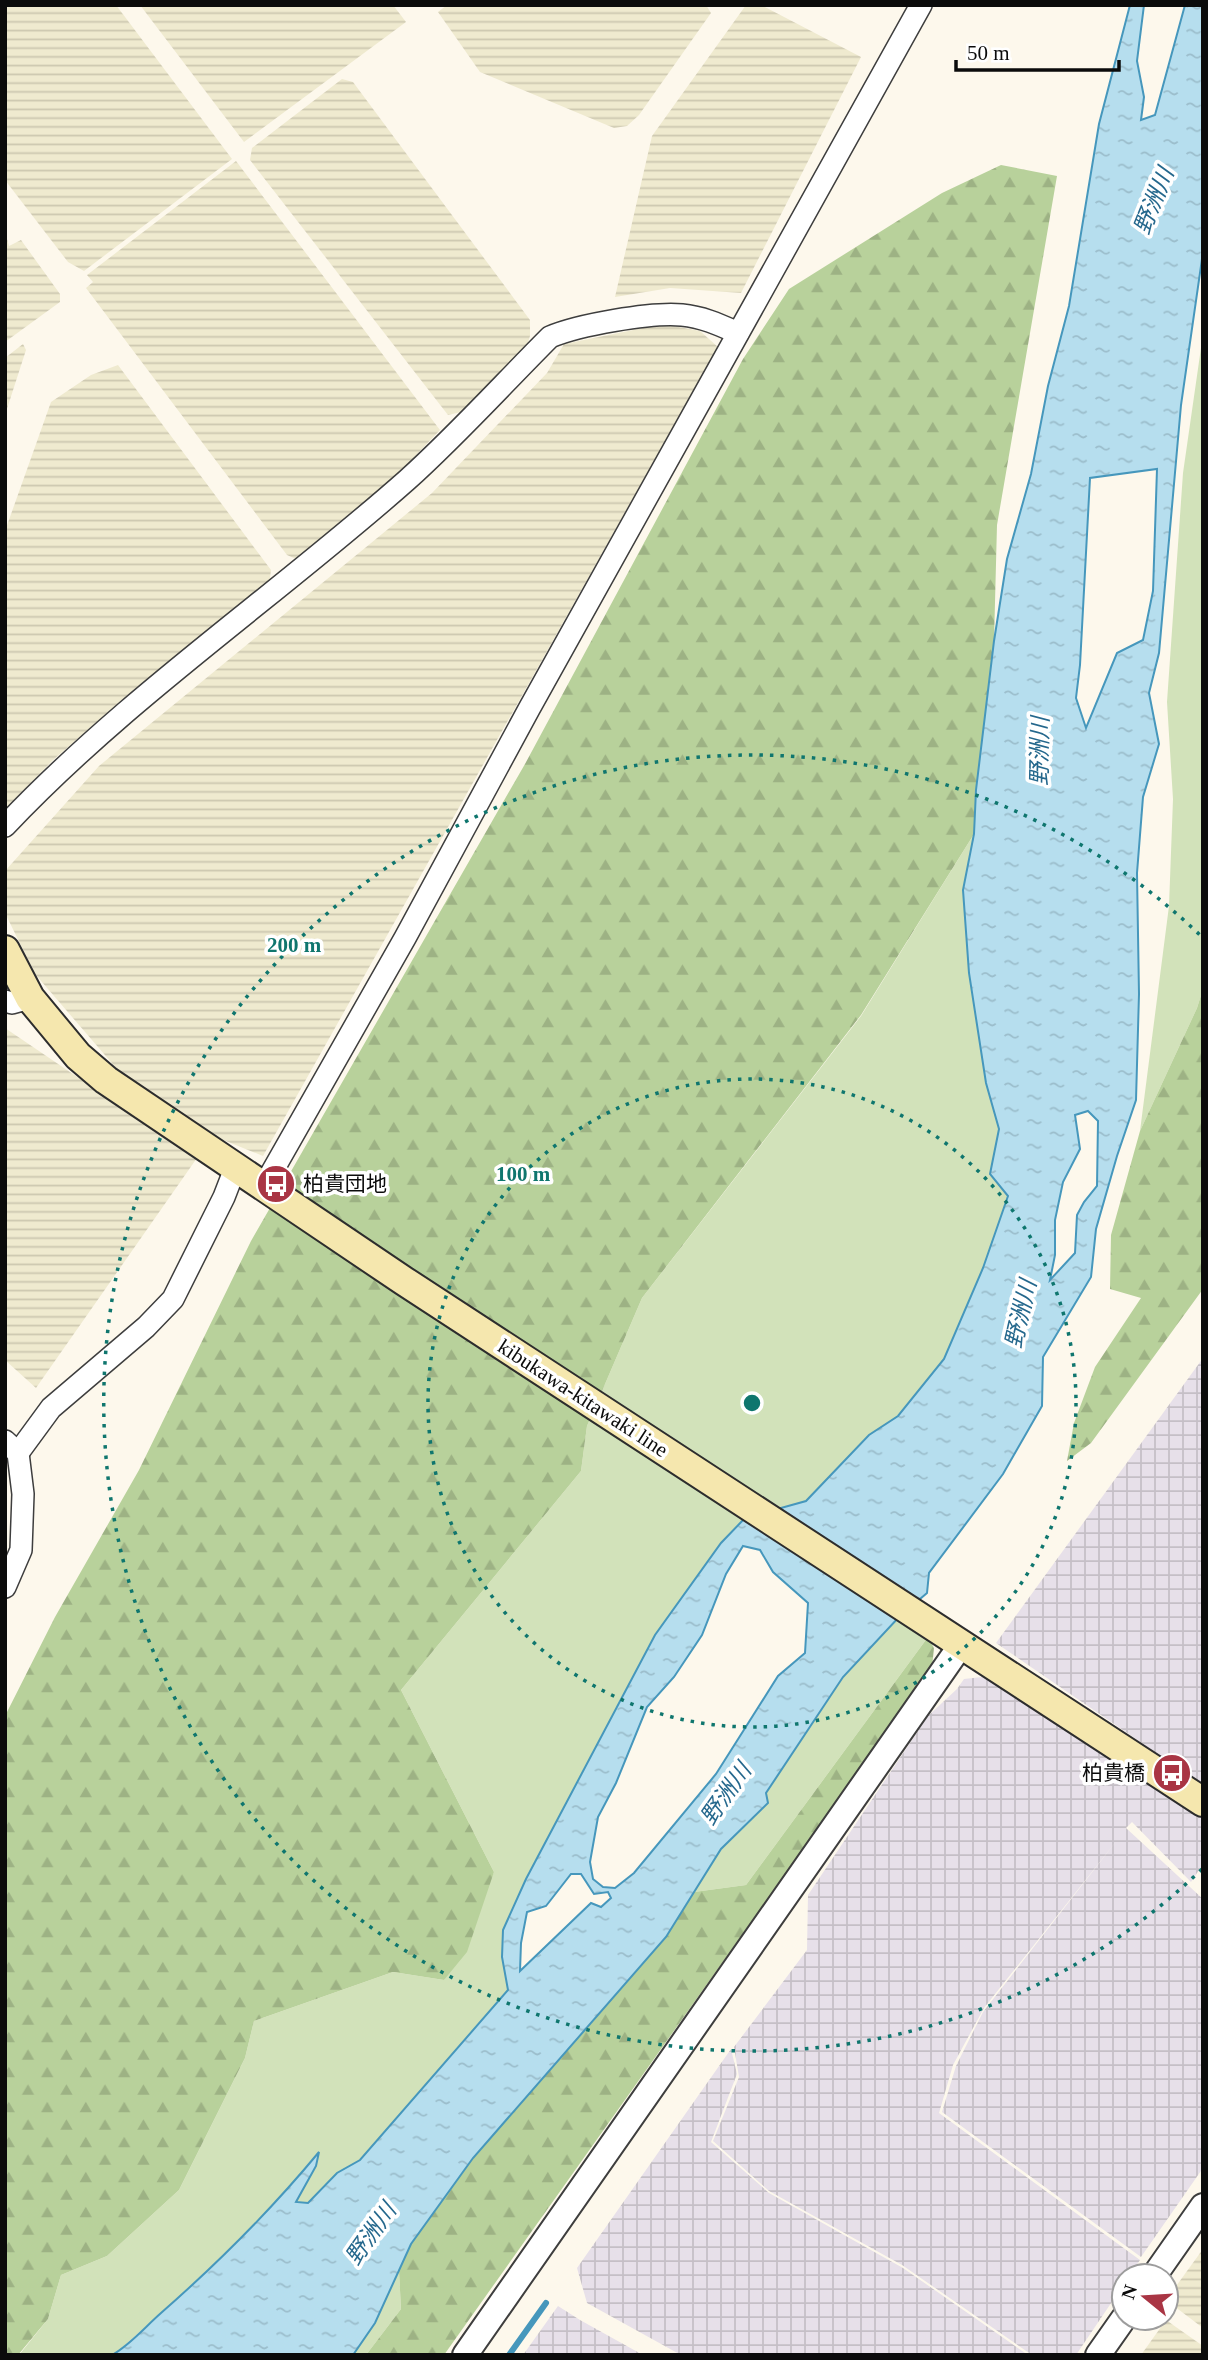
<svg xmlns="http://www.w3.org/2000/svg" width="1208" height="2360" viewBox="0 0 1208 2360" font-family="'Times New Roman','Noto Sans JP',serif">
  <defs>
    <pattern id="industrial-grid" width="8" height="8" patternUnits="userSpaceOnUse" patternTransform="scale(1.75)"><rect width="8" height="8" fill="#e7e0e9"/><path d="M0 4h8M4 0v8" fill="none" stroke="#c5bfc6"/></pattern>
    <pattern id="farmland-rules" width="6" height="5" patternUnits="userSpaceOnUse" patternTransform="scale(1.75)"><rect width="6" height="5" fill="#efeacf"/><path d="M0 2.5h6" fill="none" stroke="#ccc7b0"/></pattern>
    <pattern id="forest-firs" width="22" height="20" patternUnits="userSpaceOnUse" patternTransform="scale(1.75)"><rect width="22" height="20" fill="#b8d19b"/><path d="M5 1l3.5 6h-7zM16 11l3.5 6h-7z" fill="#9db284"/></pattern>
    <pattern id="water-ripples" width="26" height="14" patternUnits="userSpaceOnUse" patternTransform="scale(1.75)"><rect width="26" height="14" fill="#b6deee"/><path d="M2 4q2-2 4 0t4 0M15 11q2-2 4 0t4 0" fill="none" stroke="#9bbdcb"/></pattern>
  </defs>
  <rect width="100%" height="100%" fill="#fdf8ec"/>
  <!-- industrial -->
  <g fill="url(#industrial-grid)">
    <path d="M1203,1358V1785L996,1643Z"/>
    <path d="M991,1676L1203,1815V1864L1191,1882L1132,1822L1126,1828L1203,1899V2168L1141,2257L942,2112L956,2066L983,2012L1118,1839L984,2008L953,2065L939,2113L1140,2260L1129,2276H1124V2284L1076,2355H1032L902,2265L769,2191L713,2141L739,2077L734,2047L807,1950L808,1895L928,1716L957,1689L964,1679Z"/>
    <path d="M731,2049L737,2074L711,2142L769,2193L903,2268L1028,2355H681L587,2303L577,2268Z"/>
    <path d="M558,2306L580,2320L643,2355H523Z"/>
  </g>
  <!-- farmland -->
  <g fill="url(#farmland-rules)">
    <path d="M5,5H116L232,159L84,271L68,262L5,180Z"/>
    <path d="M140,5H393L406,22L244,142Z"/>
    <path d="M447,5H706L711,13L639,115L627,126L614,128L480,72L438,12Z"/>
    <path d="M746,5H761L861,57L741,293L670,288L615,297L652,136Z"/>
    <path d="M342,79L353,82L530,320V336L525,352L461,412L448,415L250,160L252,148Z"/>
    <path d="M236,161L440,430L395,477L296,559L287,555L86,288L93,282L87,275Z"/>
    <path d="M7,239L9,246L21,240L60,294V302L5,342Z"/>
    <path d="M663,324L700,331L718,347L263,1156L216,1137L123,1076L35,974L5,913V871L99,766L432,493L547,373L564,344Z"/>
    <path d="M23,344L26,350L5,415V358Z"/>
    <path d="M118,365L271,570L269,586L138,686L53,760L5,810V531L51,402L91,375Z"/>
    <path d="M5,1028L197,1158L36,1388L5,1360Z"/>
    <path d="M1203,2249V2328L1166,2300Z"/>
    <path d="M1166,2320L1203,2346V2355H1141Z"/>
  </g>
  <!-- grass -->
  <g fill="#d2e2ba">
    <path d="M1203,334V989L1197,1008L1140,1131L1169,906L1173,799L1167,702L1183,473Z"/>
    <path d="M974,834L963,890L969,973L986,1083L999,1129L990,1174L1008,1196L983,1268L944,1359L898,1416L869,1435L806,1501L745,1518L721,1543L655,1635L502,1957L508,1990L360,2160L337,2173L308,2204L295,2202L316,2166L318,2154C257,2227 187,2290 116,2353L111,2355H19L48,2319L61,2275L107,2256L179,2190L245,2058L254,2021L393,1972L444,1980L494,1872L401,1690L581,1471L587,1426L642,1298L861,1016Z"/>
    <path d="M899,1617L928,1637L746,1885L694,1892L721,1849L768,1803L766,1793L843,1677Z"/>
    <path d="M399,2271L401,2309L366,2355H353L375,2323Z"/>
  </g>
  <!-- forest -->
  <g fill="url(#forest-firs)">
    <path d="M1001,165L1057,176L997,525L994,641L976,790L974,834L861,1015L642,1298L587,1426L581,1471L401,1690L494,1872L467,1952L444,1980L393,1972L254,2021L245,2058L179,2190L107,2256L61,2275L48,2319L18,2355H5V1716L55,1617L139,1470L251,1241L525,764L743,359L789,289L942,193Z"/>
    <path d="M1203,989V1289L1091,1443L1067,1461L1074,1423L1095,1367L1141,1298L1110,1289L1111,1235L1140,1131L1197,1008Z"/>
    <path d="M928,1637L934,1648L932,1667L444,2355H366L401,2309L399,2271L411,2244L473,2158L666,1937L694,1892L746,1885Z"/>
  </g>
  <!-- water -->
  <path fill="url(#water-ripples)" stroke="#4697bc" stroke-width="2" fill-rule="evenodd" d="M1130,5H1144L1137,61L1144,97L1141,120L1155,115L1185,5H1203V252L1181,405L1159,653L1149,693L1159,744L1143,797L1137,873L1139,994L1136,1100L1117,1156L1096,1229L1091,1277L1043,1357L1042,1406L1003,1474L929,1573L927,1593L899,1617L843,1677L766,1793L768,1803L721,1849L666,1937L473,2158L411,2244L375,2323L353,2355H112C130,2345 145,2327 161,2313C218,2263 271,2210 319,2152L316,2166L296,2202L308,2203L337,2173L360,2160L508,1990L502,1957L503,1930L526,1879L655,1635L721,1543L745,1518L806,1501L869,1435L898,1416L944,1359L983,1268L1008,1196L990,1174L999,1129L986,1083L969,973L963,890L974,834L976,790L994,641L1007,559L1031,474L1048,386L1069,306L1099,124ZM1157,469L1153,591L1143,640L1117,653L1086,728L1076,698L1080,665L1090,478ZM1088,1111L1098,1121L1097,1186L1084,1202L1077,1215L1075,1253L1050,1280L1055,1255V1220L1063,1182L1080,1149L1075,1115ZM743,1546L760,1550L773,1572L808,1603L805,1653L778,1676L716,1774L634,1873L615,1888L603,1887L593,1879L590,1862L598,1817L616,1783L647,1707L674,1677L702,1635L726,1574ZM571,1874H581L594,1894L608,1892L611,1898L601,1907L591,1903L520,1971L521,1943L527,1912L546,1906Z"/>
  <g fill="none" stroke-linecap="round" stroke-linejoin="round">
    <!-- stream -->
    <path stroke="#4697bc" stroke-width="6" d="M509,2355L546,2303"/>
    <!-- minor casing -->
    <g stroke="#3e3e3e" stroke-width="24">
      <g id="minor">
        <path d="M5,826C127,697 275,597 407,480C456,436 503,384 550,337C578,325 651,312 682,315C703,317 720,325 738,333"/>
        <path d="M5,1001L12,1003L30,998"/>
        <path d="M264,1186L405,938L529,709L921,5"/>
        <path d="M5,1441L18,1453L23,1494L21,1550L5,1587"/>
        <path d="M18,1453L51,1408L146,1327L173,1299L224,1197L236,1166"/>
      </g>
    </g>
    <!-- tertiary casing -->
    <g stroke="#3e3e3e" stroke-width="28">
      <g id="tertiary">
        <path d="M1154,2276L1203,2206"/>
        <path d="M465,2355L961,1645"/>
        <path d="M1098,2355L1124,2318"/>
      </g>
    </g>
    <!-- secondary casing -->
    <g stroke="#2d2d2d" stroke-width="32">
      <path id="secondary" d="M5,950L30,998L78,1056L106,1080L404,1281L1203,1802"/>
    </g>
    <!-- minor -->
    <use href="#minor" stroke="#fff" stroke-width="21"/>
    <!-- tertiary -->
    <use href="#tertiary" stroke="#fff" stroke-width="24"/>
    <!-- secondary -->
    <use href="#secondary" stroke="#f5e7ae" stroke-width="28"/>
  </g>
  <!-- distance rings -->
  <g fill="none" stroke="#0f766e" stroke-width="3.5" stroke-dasharray="3.5 7">
    <circle cx="752" cy="1403" r="324"/>
    <path d="M1202 1869A648 648 0 1 1 1202 937"/>
  </g>
  <!-- icons -->
  <defs>
    <g id="bus-disc" transform="scale(2.0125)"><circle r="9.5" fill="#a93544" stroke="#fff"/><path d="M-5-6H5V4H4V6H2V4H-2V6H-4V4H-5ZM-3.5-4V0h7V-4ZM-3.5 1.2v1.5H-2V1.2ZM2 1.2v1.5H3.5V1.2Z" fill="#fff"/></g>
  </defs>
  <g fill-rule="evenodd">
    <use href="#bus-disc" x="276" y="1184"/>
    <use href="#bus-disc" x="1172" y="1773"/>
  </g>
  <g text-anchor="middle" dominant-baseline="central" stroke-width="7" stroke-linejoin="round" paint-order="stroke">
    <!-- poi labels -->
    <g font-size="21" fill="#0b0b0b" stroke="#fff" text-anchor="start">
      <text x="303" y="1184">柏貴団地</text>
      <text x="1145" y="1773" text-anchor="end">柏貴橋</text>
    </g>
    <!-- street labels -->
    <g font-size="21" fill="#0b0b0b" stroke="#fff">
      <text transform="translate(583 1398) rotate(33)">kibukawa-kitawaki line</text>
    </g>
    <!-- water labels -->
    <g font-size="23" font-style="italic" fill="#25688d" stroke="#fff">
      <text transform="translate(1154 201) rotate(-68)">野洲川</text>
      <text transform="translate(1040 751) rotate(-89)">野洲川</text>
      <text transform="translate(1021 1314) rotate(-77)">野洲川</text>
      <text transform="translate(726 1794) rotate(-55)">野洲川</text>
      <text transform="translate(371 2234) rotate(-55)">野洲川</text>
    </g>
  </g>
  <circle cx="752" cy="1403" r="10" fill="#0f766e" stroke="#fff" stroke-width="3.5"/>
  <g font-size="21" text-anchor="middle" font-weight="bold" fill="#0f766e" stroke="#fff" stroke-width="7" stroke-linejoin="round" paint-order="stroke">
    <text x="294" y="952">200 m</text>
    <text x="523" y="1181">100 m</text>
  </g>
  <!-- border -->
  <rect width="1208" height="2360" fill="none" stroke="#0b0b0b" stroke-width="14"/>
  <!-- north arrow -->
  <g transform="translate(1145 2297) rotate(288)"><circle r="33" fill="#ffffff" stroke="#9d9d9d" stroke-width="2"/>
  <path d="M0-5L12 26L0 18L-12 26Z" fill="#a93544"/>
  <text y="-10" font-size="19" font-weight="bold" text-anchor="middle" fill="#0b0b0b">N</text>
  </g>
  <!-- scale -->
  <path d="M956 60v10h163v-10" fill="none" stroke="#0b0b0b" stroke-width="3.5"/>
  <text x="967" y="60" font-size="21" fill="#0b0b0b" stroke="#ffffff" stroke-width="5" paint-order="stroke">50 m</text>
</svg>
